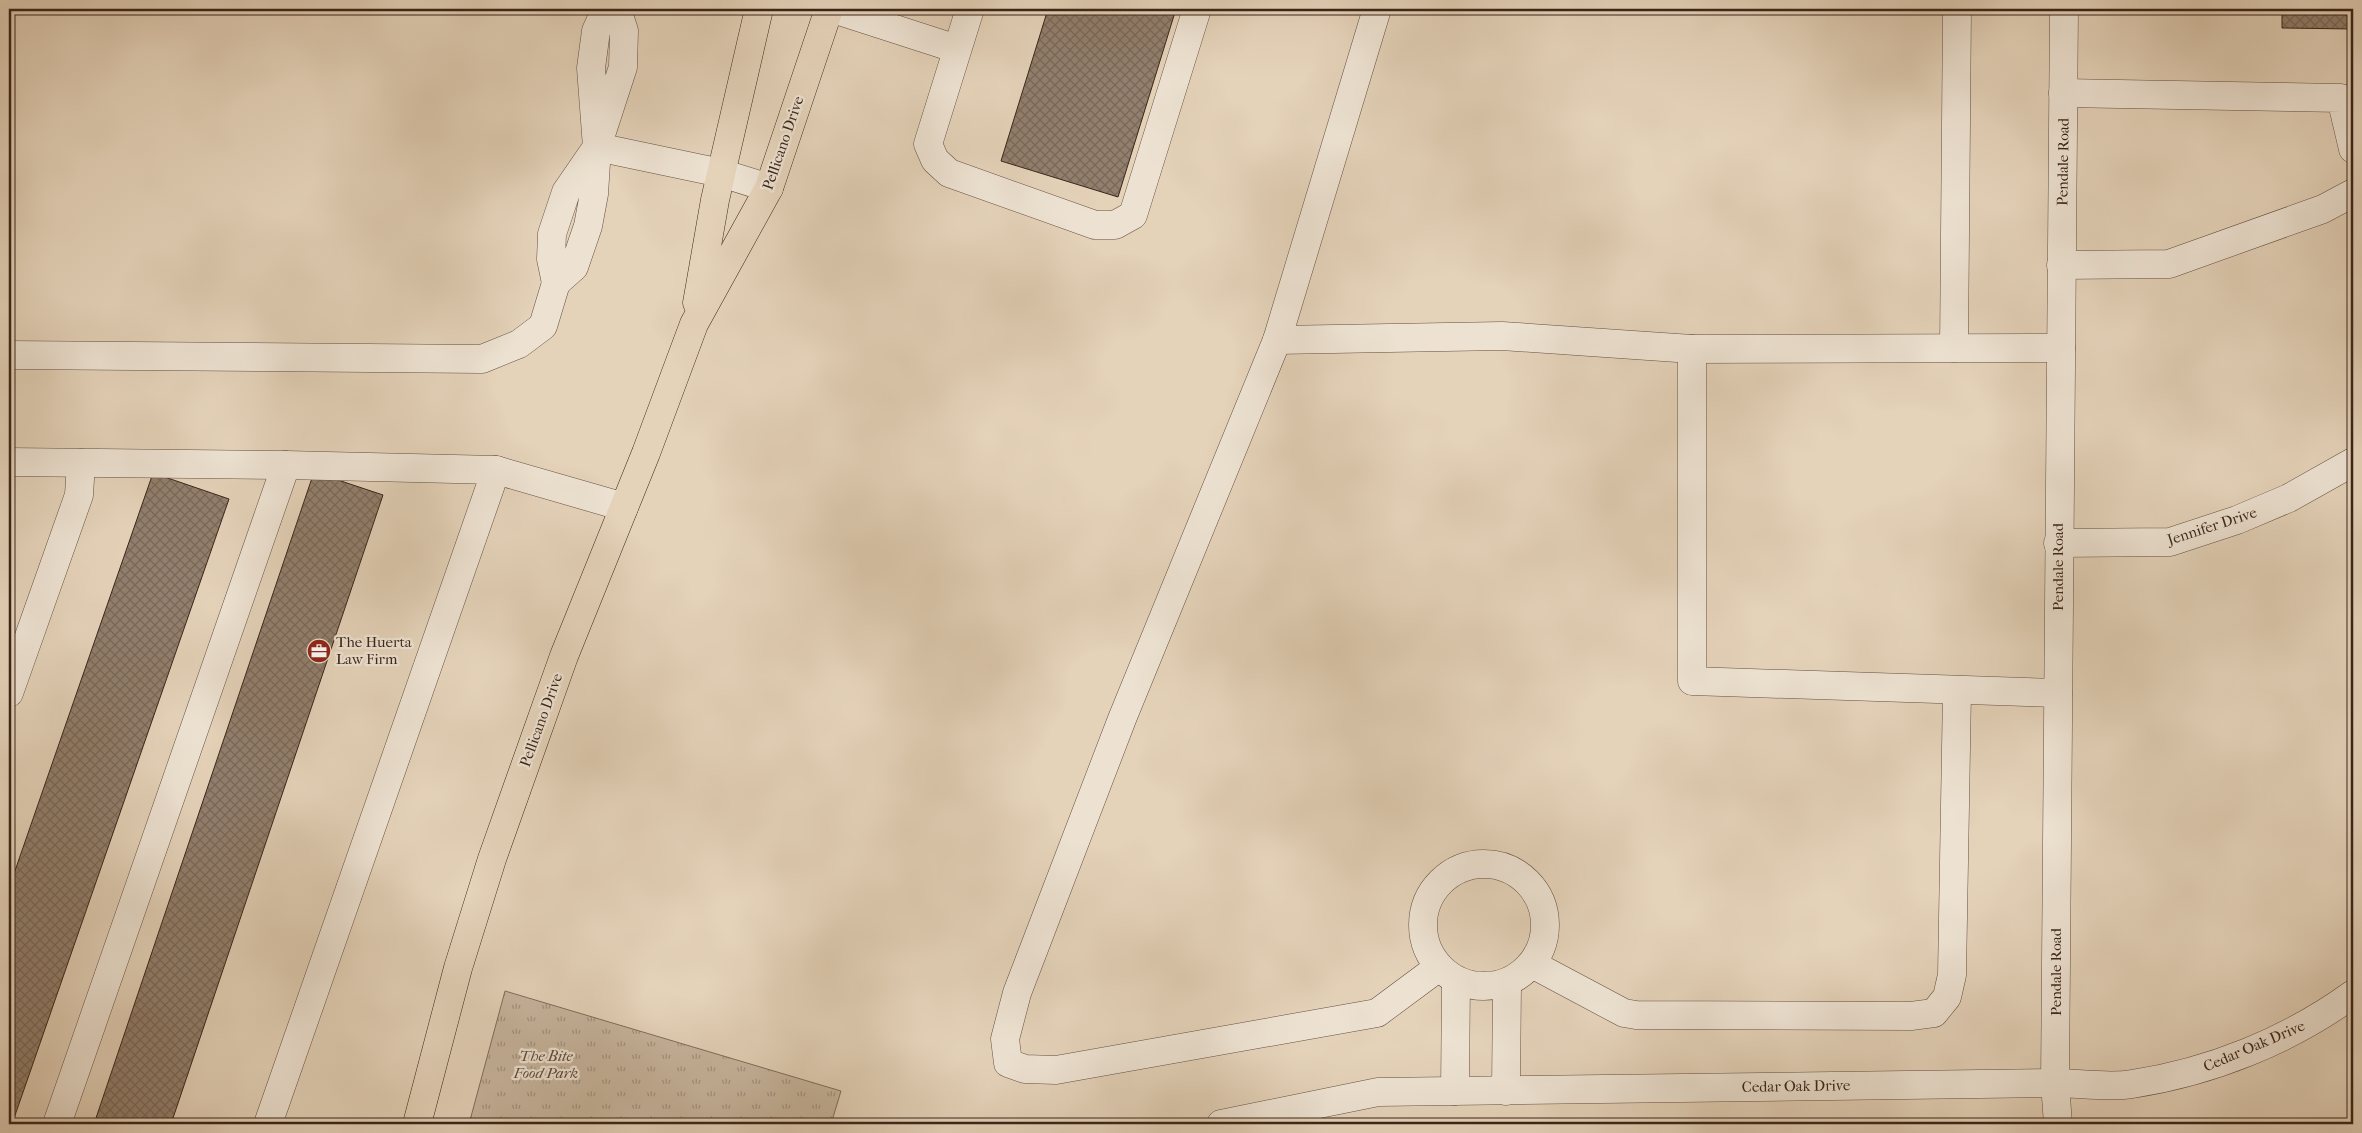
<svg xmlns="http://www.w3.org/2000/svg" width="2362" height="1133" viewBox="0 0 2362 1133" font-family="'IM FELL French Canon',serif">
  <defs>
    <pattern id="park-tufts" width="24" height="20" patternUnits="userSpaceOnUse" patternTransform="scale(1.25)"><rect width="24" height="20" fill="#c7b59e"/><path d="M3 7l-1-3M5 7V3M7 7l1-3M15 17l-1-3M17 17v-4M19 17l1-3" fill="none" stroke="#a39380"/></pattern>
    <pattern id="building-cross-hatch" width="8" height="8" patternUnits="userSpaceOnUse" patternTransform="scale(1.25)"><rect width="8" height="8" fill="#927f6d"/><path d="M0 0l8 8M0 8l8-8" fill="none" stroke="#786859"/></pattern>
  </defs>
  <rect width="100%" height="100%" fill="#e4d2b9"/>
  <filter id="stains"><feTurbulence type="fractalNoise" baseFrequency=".004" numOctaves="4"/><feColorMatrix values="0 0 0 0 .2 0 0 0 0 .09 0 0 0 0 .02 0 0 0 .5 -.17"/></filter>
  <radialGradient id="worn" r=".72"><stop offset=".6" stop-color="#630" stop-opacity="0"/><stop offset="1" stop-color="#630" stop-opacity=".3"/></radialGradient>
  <!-- park -->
  <path fill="url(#park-tufts)" stroke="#806d5c" d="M505,991L841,1091L831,1124H469Z"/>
  <!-- building -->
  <g fill="url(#building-cross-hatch)" stroke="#3a251a">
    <path d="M1048,9H1176L1118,197L1001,161Z"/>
    <path d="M2282,9H2353V29L2282,28Z"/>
    <path d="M314,472L383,495L171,1124H94Z"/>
    <path d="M153,473L229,499L12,1124H9V888Z"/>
  </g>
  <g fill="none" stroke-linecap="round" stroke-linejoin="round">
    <!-- minor casing -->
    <g stroke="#645042" stroke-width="29">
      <g id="minor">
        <path d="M606,9L596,31L591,68L597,147L594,194L588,226L574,267L556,283L551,259L552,234L566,192L597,147L623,67L624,31L617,9"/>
        <path d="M833,9L957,49"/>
        <path d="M970,9L928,144L935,160L949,173L1095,225H1115L1133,215L1197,9"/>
        <path d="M1377,9L1277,340L1122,719L1017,993L1005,1039L1008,1063L1025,1069L1056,1070L1377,1013L1439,967"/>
        <path d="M2063,93L2341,98L2353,149"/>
        <path d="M597,147L721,173L769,188"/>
        <path d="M2061,265L2169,264L2323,209L2353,193"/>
        <path d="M1277,340L1502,336L1692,349L2061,348"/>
        <path d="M1954,348L1957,9"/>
        <path d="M1692,349V681L2058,693"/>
        <path d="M9,355L482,359L519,344L543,326L556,283"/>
        <path d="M9,462L286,465L496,470L624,507"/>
        <path d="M2058,543L2170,542L2237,520L2289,498L2353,462"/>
        <path d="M9,693L79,495L81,463"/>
        <circle cx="1484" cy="925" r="61"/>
        <path d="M1532,964L1624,1013L1636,1015L1911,1016L1934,1013L1947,997L1952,975L1957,692"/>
        <path d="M1455,1091L1456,980"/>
        <path d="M1506,1091L1507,983"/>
        <path d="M57,1124L286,465"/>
        <path d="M268,1124L496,470"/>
        <path d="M1221,1124L1378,1092L2055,1083C2079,1083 2109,1088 2132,1084C2211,1072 2288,1041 2353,994"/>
        <path d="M2058,1124L2055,1083L2064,9"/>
      </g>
    </g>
    <!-- major casing -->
    <g stroke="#3a251a" stroke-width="29">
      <g id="major">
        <path d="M697,303L715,200L759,9"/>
        <path d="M417,1124L458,968L492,859L564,656L646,453L694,324L769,188L829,9"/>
      </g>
    </g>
    <!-- minor -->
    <use href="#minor" stroke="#ede2d2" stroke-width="28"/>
    <!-- major -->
    <use href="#major" stroke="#e4d2b9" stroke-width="28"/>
  </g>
  <!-- icons -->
  <defs>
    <g id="office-disc" transform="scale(1.25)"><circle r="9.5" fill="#8f2418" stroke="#ede2d2"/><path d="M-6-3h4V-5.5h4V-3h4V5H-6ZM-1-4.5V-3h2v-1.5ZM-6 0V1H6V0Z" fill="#fff"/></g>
  </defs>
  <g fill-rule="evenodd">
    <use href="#office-disc" x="319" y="651"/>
  </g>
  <g text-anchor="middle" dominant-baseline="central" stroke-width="4.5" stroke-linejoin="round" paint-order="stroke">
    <!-- street labels -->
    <g font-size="15" fill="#3a251a" stroke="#ede2d2">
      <text transform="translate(783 143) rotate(-71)">Pellicano Drive</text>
      <text transform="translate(2063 162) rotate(-89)">Pendale Road</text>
      <text transform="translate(2212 526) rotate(-18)">Jennifer Drive</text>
      <text transform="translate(2058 567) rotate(-90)">Pendale Road</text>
      <text transform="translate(541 720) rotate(-70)">Pellicano Drive</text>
      <text transform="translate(2056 972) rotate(-90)">Pendale Road</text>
      <text transform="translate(2254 1046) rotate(-23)">Cedar Oak Drive</text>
      <text transform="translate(1796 1086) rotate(-1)">Cedar Oak Drive</text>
    </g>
    <!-- poi labels -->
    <g font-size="15" fill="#3a251a" stroke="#ede2d2" text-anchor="start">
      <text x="336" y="642">The Huerta<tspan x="336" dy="17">Law Firm</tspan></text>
    </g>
    <!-- park labels -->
    <g font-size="15" font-style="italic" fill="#5d493b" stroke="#ede2d2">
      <text x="546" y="1056">The Bite<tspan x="546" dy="17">Food Park</tspan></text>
    </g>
  </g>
  <!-- margin -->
  <rect width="2362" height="1133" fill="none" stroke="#e4d2b9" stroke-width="30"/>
  <rect x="10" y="10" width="2342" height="1113" fill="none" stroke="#3a251a" stroke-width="2.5"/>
  <rect x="15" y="15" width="2332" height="1103" fill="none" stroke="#3a251a"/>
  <rect width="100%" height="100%" filter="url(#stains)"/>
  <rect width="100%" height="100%" fill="url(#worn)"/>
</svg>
